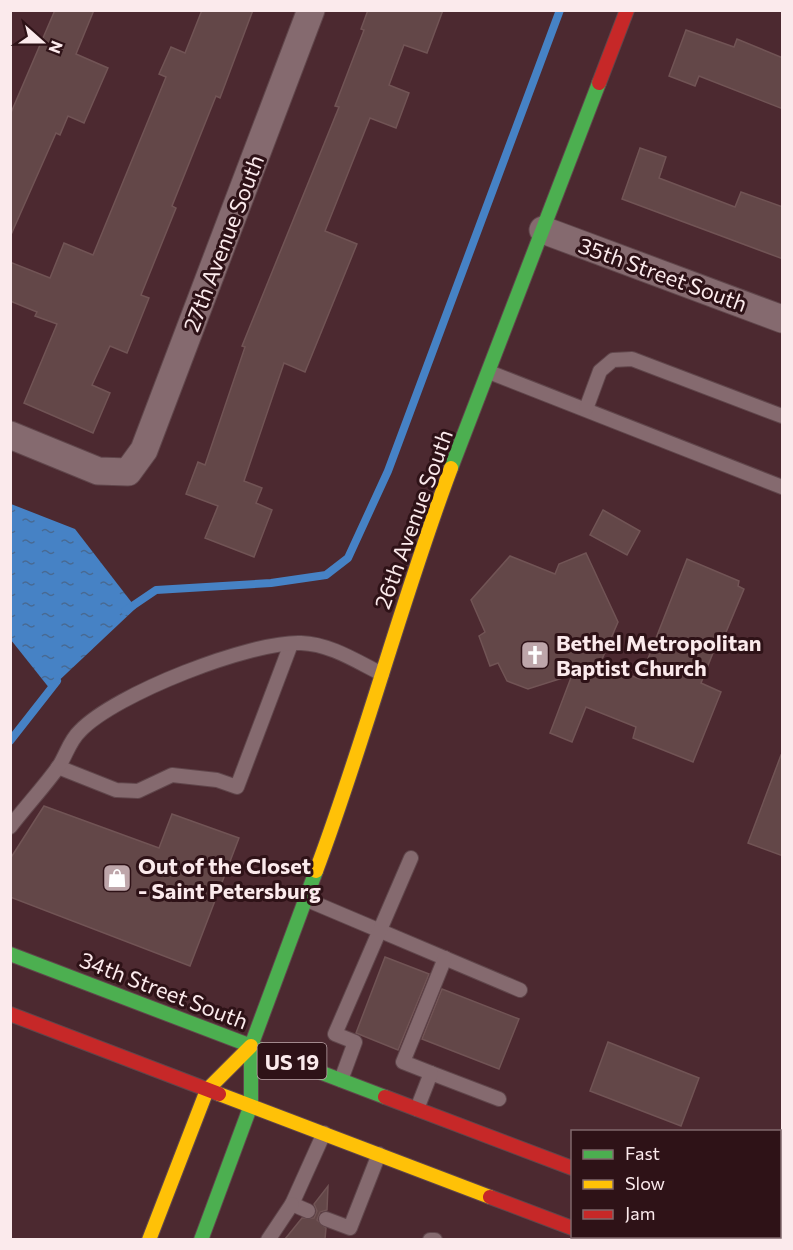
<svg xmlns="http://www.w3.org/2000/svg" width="793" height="1250" viewBox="0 0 793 1250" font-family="Commissioner,sans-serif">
  <defs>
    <pattern id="water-ripples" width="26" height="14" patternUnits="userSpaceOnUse" patternTransform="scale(1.5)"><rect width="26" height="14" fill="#4682c5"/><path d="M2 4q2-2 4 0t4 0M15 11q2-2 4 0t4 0" fill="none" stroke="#486a93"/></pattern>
  </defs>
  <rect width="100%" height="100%" fill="#4c2930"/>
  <!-- water -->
  <path fill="url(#water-ripples)" d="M11,504L75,529L136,608L50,689L11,640Z"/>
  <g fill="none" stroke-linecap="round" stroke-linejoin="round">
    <!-- stream -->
    <g stroke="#4682c5" stroke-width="8">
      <path d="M125,611L156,590L271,583L326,575L348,558L388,471L560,10"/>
      <path d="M10,741L57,681"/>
    </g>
  </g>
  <!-- building -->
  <g fill="#634748" stroke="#715455" stroke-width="1.5">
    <path d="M55,10H94L76,54L108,68L84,123L68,116L60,135L56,133L10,237V115Z"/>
    <path d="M202,10H253L220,98L216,96L172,206L176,208L141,295L149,298L127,353L110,346L92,385L110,393L93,433L24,403L57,324L35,316L37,312L10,301V262L50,278L64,243L93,255L166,77L159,74L171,47L185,53Z"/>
    <path d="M368,10H443L427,53L404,45L389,85L409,93L396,128L370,118L325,231L357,244L305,372L284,363L244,481L262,488L256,503L272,510L254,557L205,538L218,506L186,494L198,462L205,465L245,347L242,346L339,107L335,106L364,30L361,29Z"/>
    <path d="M686,30L734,47L737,39L783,58V109L699,76L695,86L669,76Z"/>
    <path d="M640,148L666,157L659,178L735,207L741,192L783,207V259L622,199Z"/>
    <path d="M603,510L640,531L627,555L590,535Z"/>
    <path d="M586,553L618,622L600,664L640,679L687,559L739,581L738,586L744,589L719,649L715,648L701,683L721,692L693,762L633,738L636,727L586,707L572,742L550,733L572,675L528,689L507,681L498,663L490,666L479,636L485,632L471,600L510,556L555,574L559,564Z"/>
    <path d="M781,755L783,756V856L748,843Z"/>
    <path d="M44,806L159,848L172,814L239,838L190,966L10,897V859Z"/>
    <path d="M385,957L429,974L398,1050L356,1033Z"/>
    <path d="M442,989L519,1019L499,1069L422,1039Z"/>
    <path d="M608,1042L699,1078L681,1126L590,1091Z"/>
    <path d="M328,1186L327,1210L320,1212L317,1220L326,1228L325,1239H285L302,1218H314L317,1211L314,1204Z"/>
  </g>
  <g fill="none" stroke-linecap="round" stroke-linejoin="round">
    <!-- lane casing -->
    <g stroke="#60464b" stroke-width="16">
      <g id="lane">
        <path d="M489,372L782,487"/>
        <path d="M586,409L600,371L613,360L632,359L782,416"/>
        <path d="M58,767L116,790L138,791L172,775L217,780L237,787L291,644"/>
        <path d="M10,827C26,806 44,787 59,766C66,755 70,740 80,731C115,694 251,641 301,643C330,644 356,661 382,674"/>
        <path d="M305,899L520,990"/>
        <path d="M431,1073L499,1099"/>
        <path d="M341,1080L355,1042L335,1034L411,858"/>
        <path d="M417,1109L431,1073L403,1062L445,958"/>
        <path d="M308,1211L292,1204L324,1133"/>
        <path d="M326,1219L350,1228L379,1154"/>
        <path d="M268,1240L292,1204"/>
        <path d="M430,1240H435"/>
      </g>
    </g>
    <!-- street casing -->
    <g stroke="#60464b" stroke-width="29">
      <g id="street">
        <path d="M543,230L782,319"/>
        <path d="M10,435L98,471L128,472L144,450L311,10"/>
      </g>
    </g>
    <!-- fast casing -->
    <g stroke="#60464b" stroke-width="16">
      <g id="fast">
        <path d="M451,468L599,83"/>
        <path d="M10,954L385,1097"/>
        <path d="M201,1240L251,1105V1046L316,871"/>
      </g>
    </g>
    <!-- slow casing -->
    <g stroke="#60464b" stroke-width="16">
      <g id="slow">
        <path d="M316,871C366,738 401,601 451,468"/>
        <path d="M219,1094L490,1197"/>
        <path d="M595,1236L603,1240"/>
        <path d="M752,1236L760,1240"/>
        <path d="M149,1240L207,1090L251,1046"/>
      </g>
    </g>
    <!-- jam casing -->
    <g stroke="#60464b" stroke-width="16">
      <g id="jam">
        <path d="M599,83L627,10"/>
        <path d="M10,1014L219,1094"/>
        <path d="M385,1097L572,1168"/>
        <path d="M490,1197L572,1228"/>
      </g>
    </g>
    <!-- lane -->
    <use href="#lane" stroke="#856a6f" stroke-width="14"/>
    <!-- street -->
    <use href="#street" stroke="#856a6f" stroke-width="27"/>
    <!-- fast -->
    <use href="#fast" stroke="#4caf50" stroke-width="14"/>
    <!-- slow -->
    <use href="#slow" stroke="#ffc107" stroke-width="14"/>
    <!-- jam -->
    <use href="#jam" stroke="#c62828" stroke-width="14"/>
  </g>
  <!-- icons -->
  <defs>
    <g id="church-square" transform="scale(1.5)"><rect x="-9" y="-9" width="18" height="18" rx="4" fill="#bea6aa" stroke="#2e1217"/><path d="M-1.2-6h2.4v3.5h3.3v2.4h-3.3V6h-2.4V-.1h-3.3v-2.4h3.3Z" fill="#fff"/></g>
    <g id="shop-square" transform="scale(1.5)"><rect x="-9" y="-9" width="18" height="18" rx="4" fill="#bea6aa" stroke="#2e1217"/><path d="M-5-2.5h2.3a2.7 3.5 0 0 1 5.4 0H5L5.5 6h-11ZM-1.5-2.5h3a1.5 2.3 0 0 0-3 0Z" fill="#fff"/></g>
  </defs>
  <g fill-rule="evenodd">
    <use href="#church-square" x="535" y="655"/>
    <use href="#shop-square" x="117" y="878"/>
  </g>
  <g text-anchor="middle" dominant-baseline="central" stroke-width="6" stroke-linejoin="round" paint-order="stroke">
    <!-- shield labels -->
    <rect fill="#2e1217" stroke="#bea9ac" stroke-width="1.5" x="257.5" y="1043" width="69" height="36" rx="4.5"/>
    <g font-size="21" font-weight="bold" fill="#fbeaec">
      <text x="292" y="1061">US 19</text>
    </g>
    <!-- street labels -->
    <g font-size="22" fill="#fbeaec" stroke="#2e1217">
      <text transform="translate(223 243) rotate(-69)">27th Avenue South</text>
      <text transform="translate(663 274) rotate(20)">35th Street South</text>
      <text transform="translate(413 519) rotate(-70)">26th Avenue South</text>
      <text transform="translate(164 990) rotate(21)">34th Street South</text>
    </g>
    <!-- poi labels -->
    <g font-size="22" font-weight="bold" fill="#fbeaec" stroke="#2e1217" text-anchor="start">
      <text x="556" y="642">Bethel Metropolitan<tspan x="556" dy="25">Baptist Church</tspan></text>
      <text x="138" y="865">Out of the Closet<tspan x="138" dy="25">- Saint Petersburg</tspan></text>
    </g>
  </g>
  <!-- border -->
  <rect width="793" height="1250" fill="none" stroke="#fbeaec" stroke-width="24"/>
  <!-- legend -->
  <rect x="571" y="1130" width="210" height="108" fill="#2e1217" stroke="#80686c" stroke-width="1.5"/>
  <rect x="583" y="1150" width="30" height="9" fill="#4caf50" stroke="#80686c" stroke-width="1.5"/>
  <text x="625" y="1160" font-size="18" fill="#fbeaec">Fast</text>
  <rect x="583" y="1180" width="30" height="9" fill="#ffc107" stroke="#80686c" stroke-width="1.5"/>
  <text x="625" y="1190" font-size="18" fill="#fbeaec">Slow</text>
  <rect x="583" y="1210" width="30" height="9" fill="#c62828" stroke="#80686c" stroke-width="1.5"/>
  <text x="625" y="1220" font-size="18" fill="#fbeaec">Jam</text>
  <!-- north arrow -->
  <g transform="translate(42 42) rotate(111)" stroke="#2e1217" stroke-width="4.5" paint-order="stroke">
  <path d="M0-4.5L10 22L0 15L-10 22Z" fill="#fbeaec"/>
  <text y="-9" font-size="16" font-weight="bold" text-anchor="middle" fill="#fbeaec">N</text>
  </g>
</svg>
